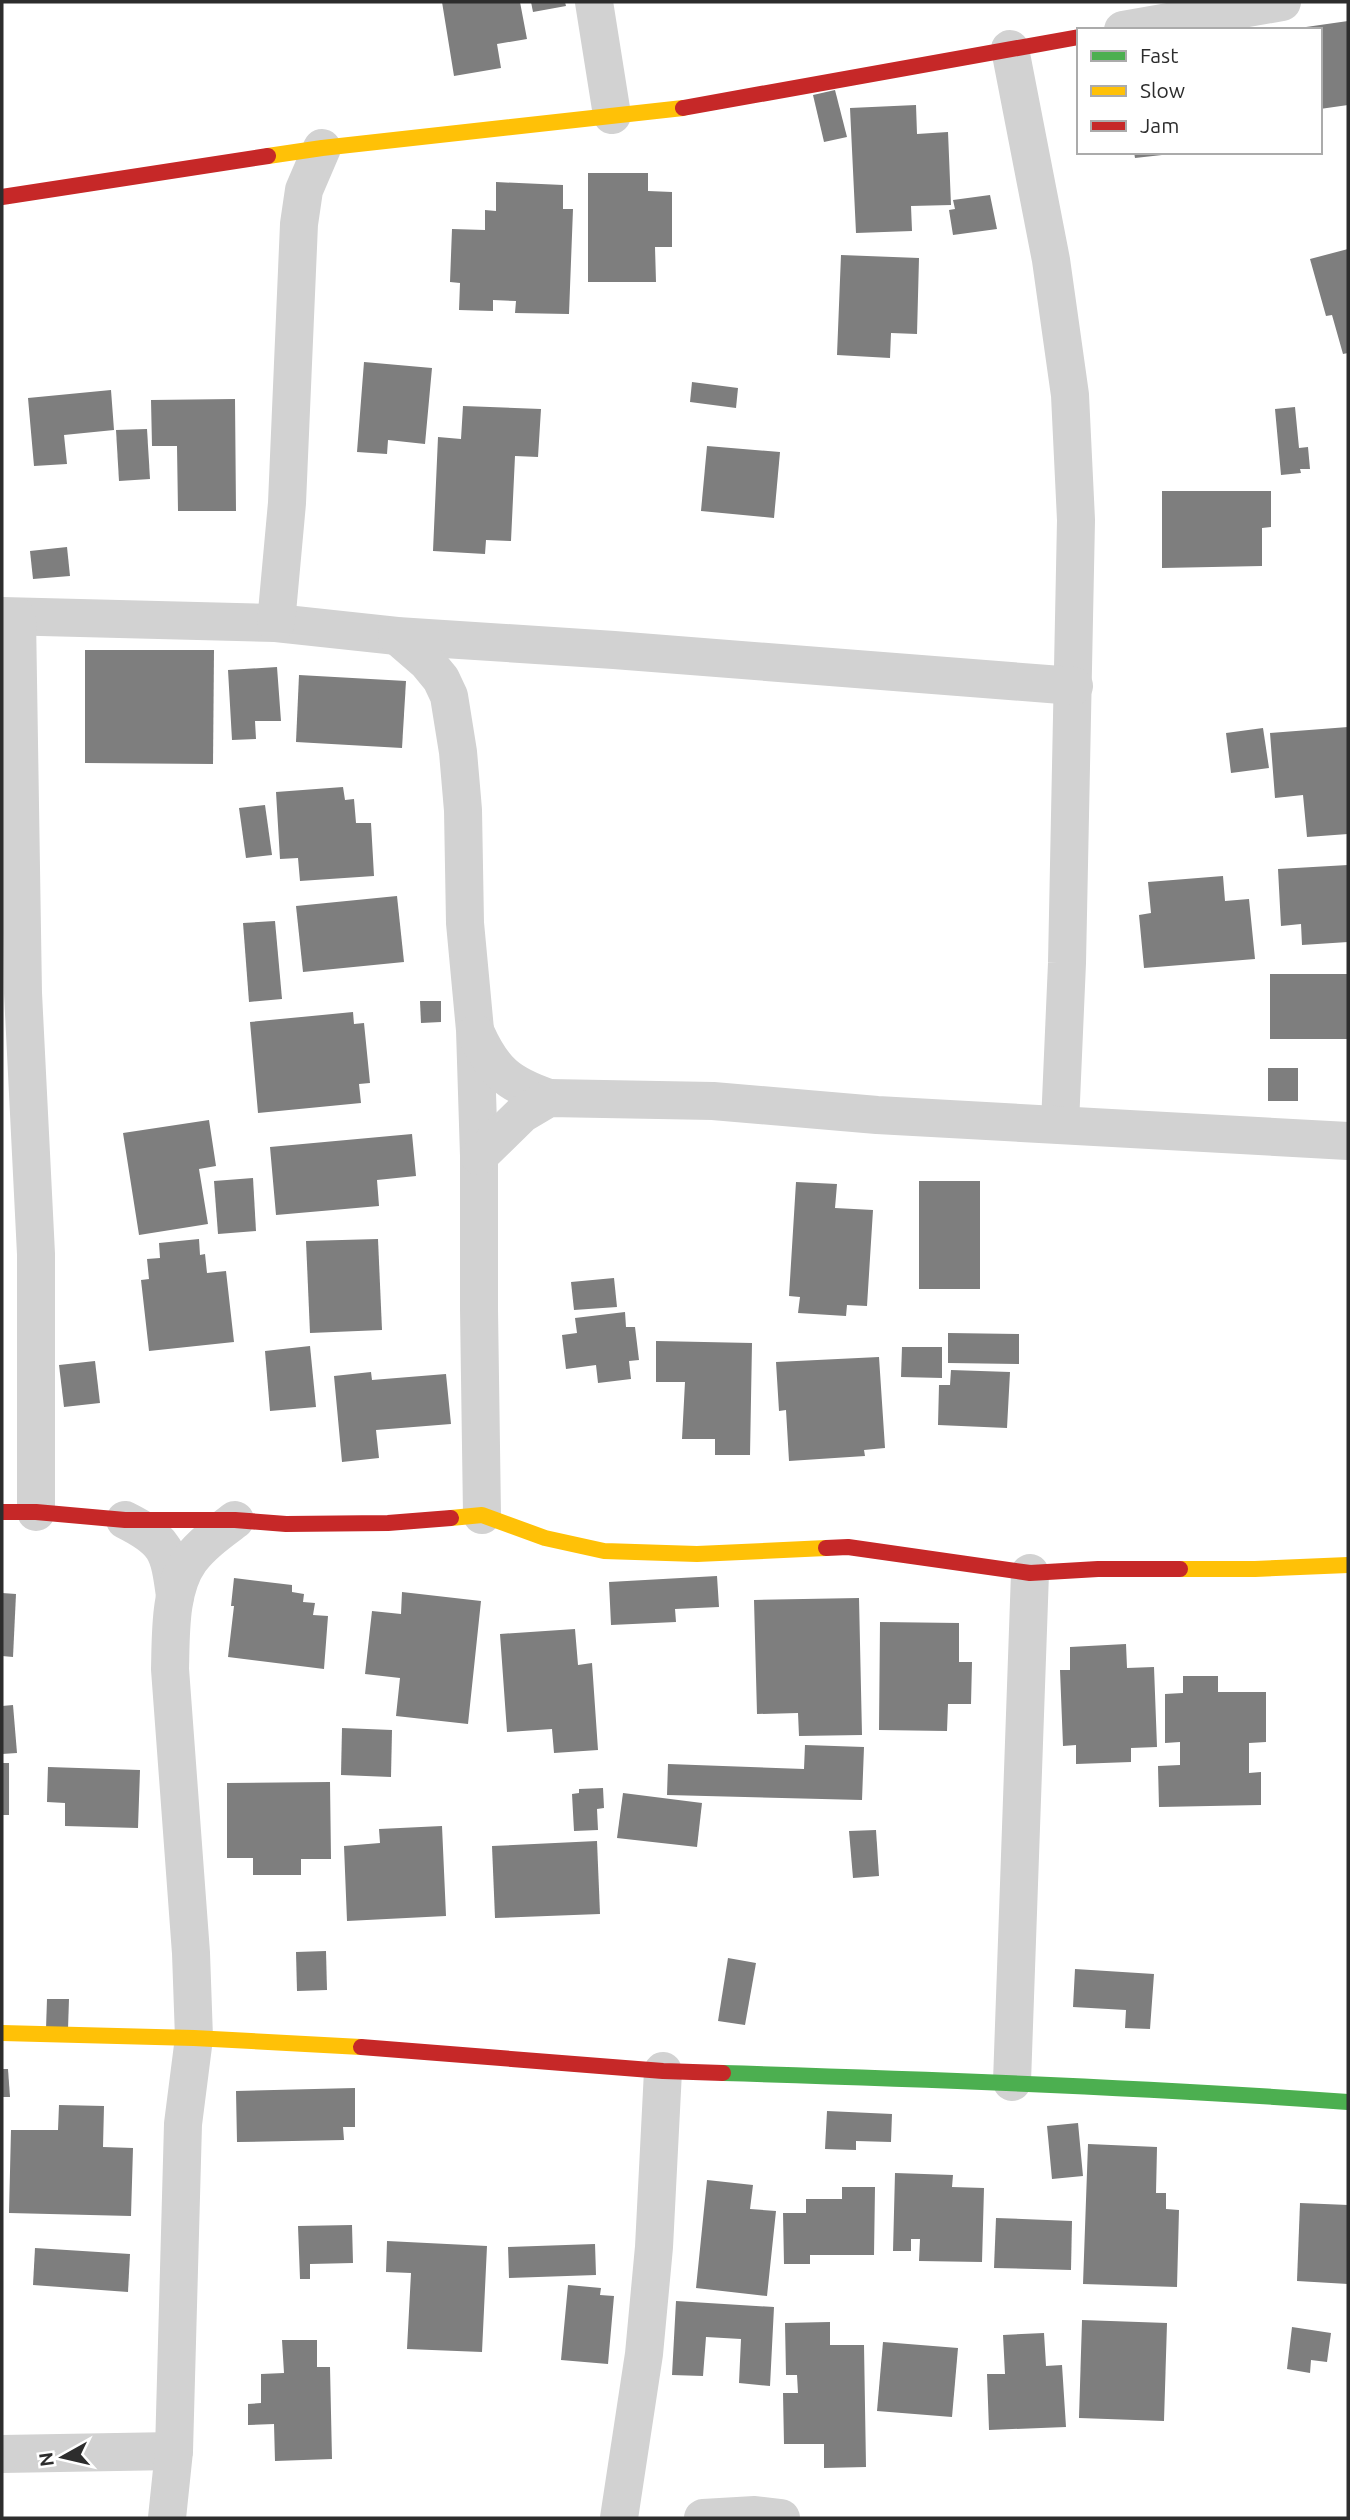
<svg xmlns="http://www.w3.org/2000/svg" width="1350" height="2520" viewBox="0 0 1350 2520" font-family="Ubuntu,sans-serif">
  <rect width="100%" height="100%" fill="#fff"/>
  <!-- building -->
  <g fill="#7e7e7e">
    <path d="M442,2H520L527,39L497,44L501,68L454,76Z"/>
    <path d="M531,2H565L566,6L533,12Z"/>
    <path d="M1348,21V105L1320,109V30L1299,28Z"/>
    <path d="M835,90L847,137L824,142L813,95Z"/>
    <path d="M916,105L917,134L948,132L951,205L911,206L912,231L856,233L850,108Z"/>
    <path d="M1134,152H1171V154L1135,158Z"/>
    <path d="M588,173H648V191L672,192V247H655L656,282H588Z"/>
    <path d="M496,182L563,185V209H573L569,314L515,313L516,301L493,300V311L459,310L460,283L450,282L452,229L485,230V210L496,211Z"/>
    <path d="M990,195L997,229L953,235L949,210L955,209L953,200Z"/>
    <path d="M1348,249V353L1343,354L1332,315L1326,316L1310,259Z"/>
    <path d="M841,255L919,258L917,334L891,333L890,358L837,355Z"/>
    <path d="M364,362L432,368L425,444L388,440L387,454L357,452Z"/>
    <path d="M692,382L738,388L736,408L690,402Z"/>
    <path d="M111,390L114,430L64,435L67,464L34,466L28,398Z"/>
    <path d="M235,399L236,511H178L177,446H152L151,400Z"/>
    <path d="M463,406L541,409L538,457L515,456L511,541L486,540L485,554L433,551L438,437L461,439Z"/>
    <path d="M1295,407L1299,448L1308,447L1310,469H1300L1301,473L1281,475L1275,409Z"/>
    <path d="M147,429L150,479L119,481L116,430Z"/>
    <path d="M707,446L780,452L774,518L701,511Z"/>
    <path d="M1162,491H1271V527L1262,528V566L1162,568Z"/>
    <path d="M67,547L70,576L33,579L30,551Z"/>
    <path d="M85,650H214L213,764L85,763Z"/>
    <path d="M277,667L281,721H255L256,739L232,740L228,670Z"/>
    <path d="M299,675L406,681L402,748L296,742Z"/>
    <path d="M1348,727V834L1307,837L1303,795L1275,798L1270,733Z"/>
    <path d="M1263,728L1269,768L1231,773L1226,733Z"/>
    <path d="M343,787L345,800L354,799L356,823H371L374,876L300,881L298,858L280,859L276,792Z"/>
    <path d="M265,805L272,855L246,858L239,808Z"/>
    <path d="M1348,865V942L1302,945L1301,924L1281,926L1278,869Z"/>
    <path d="M1223,876L1225,901L1249,899L1255,959L1144,968L1139,915L1151,913L1148,882Z"/>
    <path d="M397,896L404,962L303,972L296,906Z"/>
    <path d="M275,921L282,999L249,1002L243,923Z"/>
    <rect x="1270" y="974" width="78" height="65"/>
    <path d="M420,1001H441V1022L421,1023Z"/>
    <path d="M353,1012L354,1024L364,1023L370,1083L359,1084L361,1103L258,1113L250,1022Z"/>
    <rect x="1268" y="1068" width="30" height="33"/>
    <path d="M209,1120L216,1166L199,1169L208,1224L139,1235L123,1133Z"/>
    <path d="M412,1134L416,1176L377,1180L379,1206L276,1215L270,1147Z"/>
    <path d="M253,1178L256,1231L218,1234L214,1181Z"/>
    <rect x="919" y="1181" width="61" height="108"/>
    <path d="M796,1182L837,1184L835,1208L873,1210L867,1306L847,1305L846,1316L798,1313L800,1297L789,1296Z"/>
    <path d="M199,1239L200,1255L205,1254L207,1273L226,1271L234,1342L149,1351L141,1280L149,1279L147,1259L160,1258L159,1243Z"/>
    <path d="M378,1239L382,1330L310,1333L306,1241Z"/>
    <path d="M614,1278L617,1307L574,1310L571,1282Z"/>
    <path d="M625,1312L626,1327H635L639,1360L629,1361L631,1379L598,1383L596,1365L566,1369L562,1335L577,1333L575,1318Z"/>
    <path d="M948,1333L1019,1334V1364L948,1363Z"/>
    <path d="M656,1341L752,1343L750,1455H715V1439H682L685,1382H656Z"/>
    <path d="M310,1346L316,1407L270,1411L265,1351Z"/>
    <path d="M902,1347H942V1378L901,1377Z"/>
    <path d="M879,1357L885,1448L864,1450L865,1456L789,1461L786,1410L779,1411L776,1362Z"/>
    <path d="M95,1361L100,1403L64,1407L59,1365Z"/>
    <path d="M951,1370L1010,1372L1007,1428L938,1425L939,1385H950Z"/>
    <path d="M371,1372L372,1380L446,1374L451,1424L376,1430L379,1458L342,1462L334,1376Z"/>
    <path d="M717,1576L719,1607L675,1609L676,1622L611,1625L609,1582Z"/>
    <path d="M234,1578L292,1585V1592L304,1594L303,1602L315,1603L313,1615L328,1616L324,1669L228,1657L234,1606H231Z"/>
    <path d="M402,1592L481,1601L468,1724L396,1716L400,1678L365,1674L372,1611L401,1614Z"/>
    <path d="M2,1593L16,1594L13,1657L2,1656Z"/>
    <path d="M859,1598L862,1735L799,1736L798,1713L757,1714L754,1600Z"/>
    <path d="M880,1622L959,1623V1662H972L971,1704H948L947,1731L879,1730Z"/>
    <path d="M575,1629L578,1665L592,1663L598,1750L554,1753L552,1729L507,1732L500,1634Z"/>
    <path d="M1126,1644L1127,1668L1154,1667L1157,1747L1131,1748V1762L1076,1764V1745L1063,1746L1060,1670H1070V1647Z"/>
    <path d="M1183,1676H1218V1692H1266V1742L1249,1743V1773L1261,1772V1805L1159,1807L1158,1766L1180,1765V1742L1165,1743V1694L1183,1693Z"/>
    <path d="M13,1705L17,1753L2,1754V1706Z"/>
    <path d="M342,1728L392,1730L391,1777L341,1775Z"/>
    <path d="M805,1745L864,1747L862,1800L667,1795L668,1764L804,1769Z"/>
    <rect x="2" y="1763" width="7" height="52"/>
    <path d="M48,1767L140,1770L138,1828L65,1826V1803L47,1802Z"/>
    <path d="M330,1782L331,1859H301V1875H253V1858H227V1783Z"/>
    <path d="M603,1788L604,1808L597,1809L598,1830L574,1831L572,1794L579,1793V1789Z"/>
    <path d="M623,1793L702,1803L697,1847L617,1838Z"/>
    <path d="M442,1826L446,1916L347,1921L344,1846L380,1843L379,1829Z"/>
    <path d="M876,1830L879,1876L853,1878L849,1831Z"/>
    <path d="M597,1841L600,1914L495,1918L492,1846Z"/>
    <path d="M326,1951L327,1990L297,1991L296,1952Z"/>
    <path d="M728,1958L756,1963L745,2025L718,2021Z"/>
    <path d="M1075,1969L1154,1974L1150,2029L1125,2028L1126,2010L1073,2007Z"/>
    <path d="M47,1999H69L68,2029H46Z"/>
    <path d="M2,2069H8L10,2097H2Z"/>
    <path d="M355,2088V2127H343L344,2140L237,2142L236,2091Z"/>
    <path d="M59,2105L104,2106L103,2147L133,2148L131,2216L9,2213L11,2130H58Z"/>
    <path d="M827,2111L892,2114L891,2142L856,2141V2150L825,2149Z"/>
    <path d="M1078,2123L1083,2176L1052,2179L1047,2126Z"/>
    <path d="M1088,2144L1157,2147L1156,2193H1166V2209L1179,2210L1177,2287L1083,2284Z"/>
    <path d="M895,2173L953,2175L952,2187L984,2188L982,2262L919,2261L920,2239H911V2251H893Z"/>
    <path d="M707,2180L753,2185L750,2209L776,2211L767,2296L696,2288Z"/>
    <path d="M842,2187H875L874,2255H810V2264H784L783,2213H806V2199H842Z"/>
    <path d="M1300,2203L1348,2205V2284L1297,2281Z"/>
    <path d="M996,2218L1072,2221L1071,2270L994,2268Z"/>
    <path d="M352,2225L353,2263L310,2264V2279H300L298,2226Z"/>
    <path d="M387,2241L487,2246L482,2352L407,2349L411,2273L386,2272Z"/>
    <path d="M595,2244L596,2275L509,2278L508,2247Z"/>
    <path d="M35,2248L130,2254L128,2292L33,2285Z"/>
    <path d="M568,2285L601,2288L600,2295L614,2296L608,2364L561,2360Z"/>
    <path d="M676,2301L774,2307L770,2386L739,2383L741,2339L706,2337L703,2376L672,2375Z"/>
    <path d="M1082,2320L1167,2323L1164,2421L1079,2418Z"/>
    <path d="M830,2322V2345H864L866,2467L824,2468V2444H784L783,2393H798L797,2375H786L785,2323Z"/>
    <path d="M1292,2327L1331,2333L1327,2362L1311,2360L1310,2373L1287,2369Z"/>
    <path d="M1044,2333L1046,2366L1062,2365L1066,2427L989,2430L987,2374H1005L1003,2335Z"/>
    <path d="M282,2340H317V2367H330L332,2459L275,2461L274,2424L248,2425V2404L261,2403V2374L284,2373Z"/>
    <path d="M883,2342L958,2348L952,2417L877,2411Z"/>
  </g>
  <g fill="none" stroke-linecap="round" stroke-linejoin="round">
    <!-- street -->
    <g stroke="#d2d2d2" stroke-width="38">
      <path d="M594,2L612,115"/>
      <path d="M1123,30L1282,2"/>
      <path d="M1010,49L1051,260L1070,395L1076,520L1067,963L1060,1124"/>
      <path d="M2,616L276,623L397,636L614,650L1074,686"/>
      <path d="M17,617L23,993L36,1254V1512"/>
      <path d="M276,623L287,503L299,224L304,190L322,148"/>
      <path d="M397,636L427,662L441,679L449,696L458,752L463,810L465,923L475,1030L479,1156V1309L482,1515"/>
      <path d="M476,1033C493,1071 508,1084 549,1098"/>
      <path d="M479,1156L522,1114L549,1098L713,1101L877,1115L1348,1141"/>
      <path d="M125,1520C167,1541 169,1551 175,1596"/>
      <path d="M1012,2082L1030,1573"/>
      <path d="M2,2454L174,2451"/>
      <path d="M167,2518L174,2451L183,2124L194,2038L191,1953L170,1669C171,1635 169,1589 190,1560C202,1544 219,1532 235,1520"/>
      <path d="M619,2518L644,2354L654,2247L663,2071"/>
      <path d="M703,2518L755,2515L781,2518"/>
    </g>
    <!-- fast -->
    <path stroke="#4caf50" stroke-width="16" d="M723,2073C931,2079 1140,2087 1348,2102"/>
    <!-- slow -->
    <g stroke="#ffc107" stroke-width="16">
      <path d="M268,156L322,148L683,108"/>
      <path d="M451,1518L482,1515L545,1538L604,1551L697,1554L826,1548"/>
      <path d="M1180,1569H1255L1348,1565"/>
      <path d="M2,2033L194,2038L361,2047"/>
    </g>
    <!-- jam -->
    <g stroke="#c62828" stroke-width="16">
      <path d="M683,108L1079,37"/>
      <path d="M2,197L268,156"/>
      <path d="M2,1512H36L125,1520H235L286,1524L388,1523L451,1518"/>
      <path d="M826,1548L848,1547L1030,1573L1098,1569H1180"/>
      <path d="M361,2047L663,2071L723,2073"/>
    </g>
  </g>
  <!-- border -->
  <rect width="1350" height="2520" fill="none" stroke="#2d2d2d" stroke-width="7"/>
  <!-- legend -->
  <rect x="1077" y="28" width="245" height="126" fill="#ffffff" stroke="#ababab" stroke-width="2"/>
  <rect x="1091" y="51" width="35" height="10" fill="#4caf50" stroke="#ababab" stroke-width="2"/>
  <text x="1140" y="63" font-size="21" fill="#2d2d2d">Fast</text>
  <rect x="1091" y="86" width="35" height="10" fill="#ffc107" stroke="#ababab" stroke-width="2"/>
  <text x="1140" y="98" font-size="21" fill="#2d2d2d">Slow</text>
  <rect x="1091" y="121" width="35" height="10" fill="#c62828" stroke="#ababab" stroke-width="2"/>
  <text x="1140" y="133" font-size="21" fill="#2d2d2d">Jam</text>
  <!-- north arrow -->
  <g transform="translate(63 2457) rotate(262)" stroke="#ffffff" stroke-width="5" paint-order="stroke">
  <path d="M0-5L12 26L0 18L-12 26Z" fill="#2d2d2d"/>
  <text y="-10" font-size="19" font-weight="bold" text-anchor="middle" fill="#2d2d2d">N</text>
  </g>
</svg>
